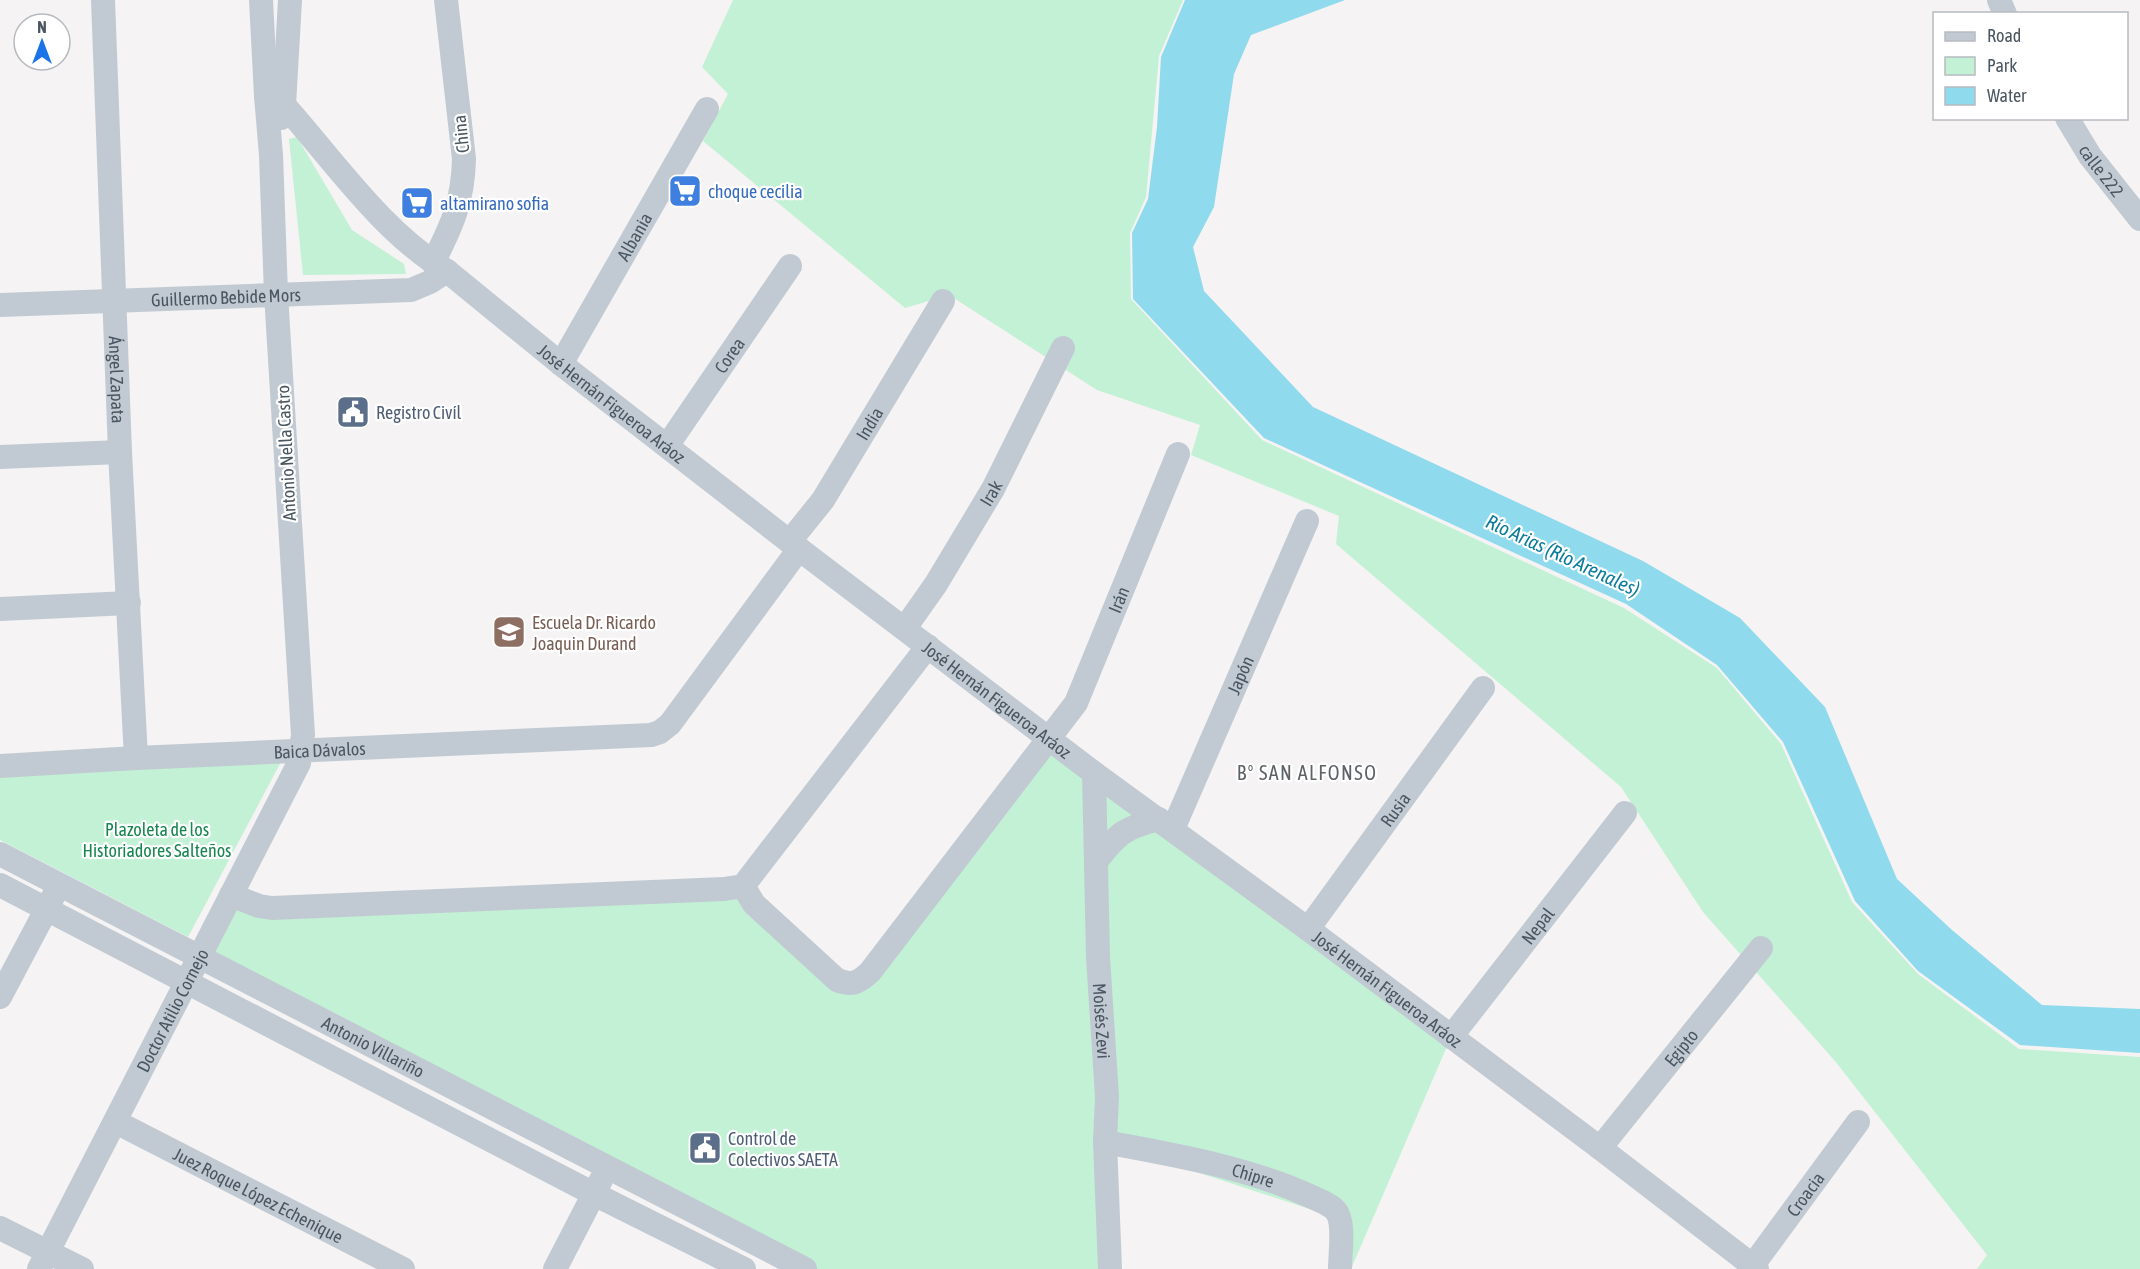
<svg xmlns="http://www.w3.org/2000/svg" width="2140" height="1269" viewBox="0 0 2140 1269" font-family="'Asap Condensed',sans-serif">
  <rect width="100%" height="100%" fill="#f5f3f3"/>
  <!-- green -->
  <g fill="#c3f1d5">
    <path d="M733,0H1183L1159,56L1146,197L1130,233L1131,299L1262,440L1624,608L1717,668L1781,744L1852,902L1918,974L2019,1049L2140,1057V1269H1977L1987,1255L1835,1061L1703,912L1621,787L1336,544L1339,516L1191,455L1200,425L1097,390L949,295L905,308L703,141L728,94L702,67Z"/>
    <path d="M297,137L352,230L404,264L406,274L303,275L289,139Z"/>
    <path d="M1048,738L1451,1037L1351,1269L1340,1219L1105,1142L1110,1269H806L200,957L231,895L273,908L743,886L848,984Z"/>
    <path d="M282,760L188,937L0,840V774Z"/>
  </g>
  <!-- water -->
  <path fill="#90daee" d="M1185,0H1345L1251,35L1234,74L1214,207L1193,247L1204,291L1313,407L1643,561L1740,618L1825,707L1897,879L1952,930L2042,1005L2140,1009V1053L2020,1045L1918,971L1855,901L1783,742L1717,665L1626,604L1264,438L1133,299L1132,233L1148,199L1157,127L1161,57Z"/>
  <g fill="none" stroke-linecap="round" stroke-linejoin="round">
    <!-- minor -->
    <g stroke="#c1cad2" stroke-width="24">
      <path id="s1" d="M103,0L120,452L136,758"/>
      <path d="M1999,0L2005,14"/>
      <path id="s2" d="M266,96L284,105C334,161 382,232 447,271L561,364L799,549L1094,773L1308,929L1600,1148L1757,1269"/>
      <path d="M281,118L284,105L290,0"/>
      <path id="s3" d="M2067,118L2090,156L2140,219"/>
      <path d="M433,263C452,225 463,202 464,159L446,0"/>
      <path id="s4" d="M0,305L411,290L430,282L447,271"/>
      <path id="s5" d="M561,364L707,109"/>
      <path id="s6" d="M667,446L790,266"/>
      <path d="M0,457L120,452"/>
      <path id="s7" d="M790,541L823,500L943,301"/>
      <path d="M0,609L129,603"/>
      <path id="s8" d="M905,628L936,584L993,489L1063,348"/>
      <path id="s9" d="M0,766L136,758L651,735L660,732L670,724L799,549"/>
      <path id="s10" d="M1094,773L1098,957L1107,1097L1105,1142L1110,1269"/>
      <path id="s11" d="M1173,829L1307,521"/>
      <path id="s12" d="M0,854L805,1269"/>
      <path d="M1097,860C1119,832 1125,828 1159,819"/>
      <path d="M0,885L594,1194L744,1269"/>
      <path id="s13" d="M743,886L754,904L837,980C852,986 858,983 870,972L1076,703L1178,454"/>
      <path d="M231,895L259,906L272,908L724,889L743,886L928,646"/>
      <path id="s14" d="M1308,929L1483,688"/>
      <path d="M0,997L54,895"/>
      <path id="s15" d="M1451,1037L1625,813"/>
      <path id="s16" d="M116,1122L403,1269"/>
      <path id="s17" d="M1105,1142C1175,1155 1247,1167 1312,1197C1320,1201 1330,1204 1336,1211C1345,1222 1340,1254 1340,1269"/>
      <path id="s18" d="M1600,1148L1761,948"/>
      <path d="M0,1228L82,1269"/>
      <path id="s19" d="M1753,1265L1858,1122"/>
      <path id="s20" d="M39,1269L299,763L303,735L276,294L271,155L266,96L261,0"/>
      <path d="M555,1269L601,1180"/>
    </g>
  </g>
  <!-- icons -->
  <defs>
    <g id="supermarket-square" transform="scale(1.725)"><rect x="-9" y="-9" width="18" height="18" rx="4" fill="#3f7fe0" stroke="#fff"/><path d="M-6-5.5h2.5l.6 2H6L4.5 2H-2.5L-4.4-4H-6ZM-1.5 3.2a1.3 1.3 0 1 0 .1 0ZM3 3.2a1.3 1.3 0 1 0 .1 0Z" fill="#fff"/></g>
    <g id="civic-square" transform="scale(1.725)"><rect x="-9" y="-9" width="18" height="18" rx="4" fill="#5c6f8a" stroke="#fff"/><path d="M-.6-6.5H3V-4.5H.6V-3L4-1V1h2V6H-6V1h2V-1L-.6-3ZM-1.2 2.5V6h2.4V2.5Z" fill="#fff"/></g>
    <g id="school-square" transform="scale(1.725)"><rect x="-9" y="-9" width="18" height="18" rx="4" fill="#8d6e63" stroke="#fff"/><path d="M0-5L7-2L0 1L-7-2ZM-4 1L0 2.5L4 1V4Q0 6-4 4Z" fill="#fff"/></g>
  </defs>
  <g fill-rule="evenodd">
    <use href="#supermarket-square" x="685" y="191"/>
    <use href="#supermarket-square" x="417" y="203"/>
    <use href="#civic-square" x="353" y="412"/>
    <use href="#school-square" x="509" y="632"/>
    <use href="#civic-square" x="705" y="1148"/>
  </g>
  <g text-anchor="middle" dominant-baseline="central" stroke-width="4.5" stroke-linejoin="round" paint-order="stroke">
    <!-- street labels -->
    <g font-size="18" fill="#4a5661" stroke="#fff">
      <text transform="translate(461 134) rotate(-96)">China</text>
      <text stroke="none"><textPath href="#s3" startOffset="63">calle 222</textPath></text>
      <text stroke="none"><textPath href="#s5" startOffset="147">Albania</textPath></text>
      <text stroke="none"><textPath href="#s4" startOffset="226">Guillermo Bebide Mors</textPath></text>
      <text stroke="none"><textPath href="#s6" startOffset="110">Corea</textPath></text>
      <text stroke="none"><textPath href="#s1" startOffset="380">Ángel Zapata</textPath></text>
      <text stroke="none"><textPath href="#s2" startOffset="465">José Hernán Figueroa Aráoz</textPath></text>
      <text stroke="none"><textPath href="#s7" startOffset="142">India</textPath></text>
      <text transform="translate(286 453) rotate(-93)">Antonio Nella Castro</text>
      <text stroke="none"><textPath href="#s8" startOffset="160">Irak</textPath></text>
      <text stroke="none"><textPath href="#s13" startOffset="621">Irán</textPath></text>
      <text stroke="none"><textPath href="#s11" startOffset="168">Japón</textPath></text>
      <text stroke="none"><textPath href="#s2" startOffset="951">José Hernán Figueroa Aráoz</textPath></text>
      <text stroke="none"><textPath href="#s9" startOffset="320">Baica Dávalos</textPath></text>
      <text stroke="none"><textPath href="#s14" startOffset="148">Rusia</textPath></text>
      <text stroke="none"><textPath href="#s15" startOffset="141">Nepal</textPath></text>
      <text stroke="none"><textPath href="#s2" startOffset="1437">José Hernán Figueroa Aráoz</textPath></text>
      <text stroke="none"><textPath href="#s20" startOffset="291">Doctor Atilio Cornejo</textPath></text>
      <text stroke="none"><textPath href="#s10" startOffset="248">Moisés Zevi</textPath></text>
      <text stroke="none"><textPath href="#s12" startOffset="420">Antonio Villariño</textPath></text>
      <text stroke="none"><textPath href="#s18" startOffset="129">Egipto</textPath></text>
      <text stroke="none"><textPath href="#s17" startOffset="152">Chipre</textPath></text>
      <text stroke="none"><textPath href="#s19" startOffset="88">Croacia</textPath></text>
      <text stroke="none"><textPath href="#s16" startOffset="160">Juez Roque López Echenique</textPath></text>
    </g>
    <!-- shop labels -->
    <g font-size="18" fill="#366cbe" stroke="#fff" text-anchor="start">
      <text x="708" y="191">choque cecilia</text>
      <text x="440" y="203">altamirano sofia</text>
    </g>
    <!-- service labels -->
    <g font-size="18" fill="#4e5e75" stroke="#fff" text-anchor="start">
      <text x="376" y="412">Registro Civíl</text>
      <text x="728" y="1138">Control de<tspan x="728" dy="21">Colectivos SAETA</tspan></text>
    </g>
    <!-- education labels -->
    <g font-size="18" fill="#785e54" stroke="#fff" text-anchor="start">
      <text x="532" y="622">Escuela Dr. Ricardo<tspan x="532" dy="21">Joaquin Durand</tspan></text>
    </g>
    <!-- park labels -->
    <g font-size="18" fill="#17864f" stroke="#fff">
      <text x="157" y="829">Plazoleta de los<tspan x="157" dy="21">Historiadores Salteños</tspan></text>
    </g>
    <!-- water labels -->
    <g font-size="20" font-style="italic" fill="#0c7c9b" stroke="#fff">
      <text transform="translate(1563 555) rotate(25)">Río Arias (Río Arenales)</text>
    </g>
    <!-- neighbourhood labels -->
    <g font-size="20" letter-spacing="1.5" fill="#5f6368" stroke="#fff">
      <text x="1307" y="772">B° SAN ALFONSO</text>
    </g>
  </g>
  <!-- legend -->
  <rect x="1933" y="12" width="195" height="108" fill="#ffffff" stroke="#b7bbc0" stroke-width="1.5"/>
  <rect x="1945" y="32" width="30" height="9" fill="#c1cad2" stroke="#b7bbc0" stroke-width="1.5"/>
  <text x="1987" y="42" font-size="18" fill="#4a5661">Road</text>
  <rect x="1945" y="57" width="30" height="18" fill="#c3f1d5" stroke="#b7bbc0" stroke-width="1.5"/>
  <text x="1987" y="72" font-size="18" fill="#4a5661">Park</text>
  <rect x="1945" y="87" width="30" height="18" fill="#90daee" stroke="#b7bbc0" stroke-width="1.5"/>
  <text x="1987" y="102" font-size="18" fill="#4a5661">Water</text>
  <!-- north arrow -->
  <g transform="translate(42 42)"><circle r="28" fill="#ffffff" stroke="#b7bbc0" stroke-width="1.5"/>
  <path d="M0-4.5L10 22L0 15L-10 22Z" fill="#1a73e8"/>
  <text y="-9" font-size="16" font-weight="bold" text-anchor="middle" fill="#4a5661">N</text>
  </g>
</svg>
